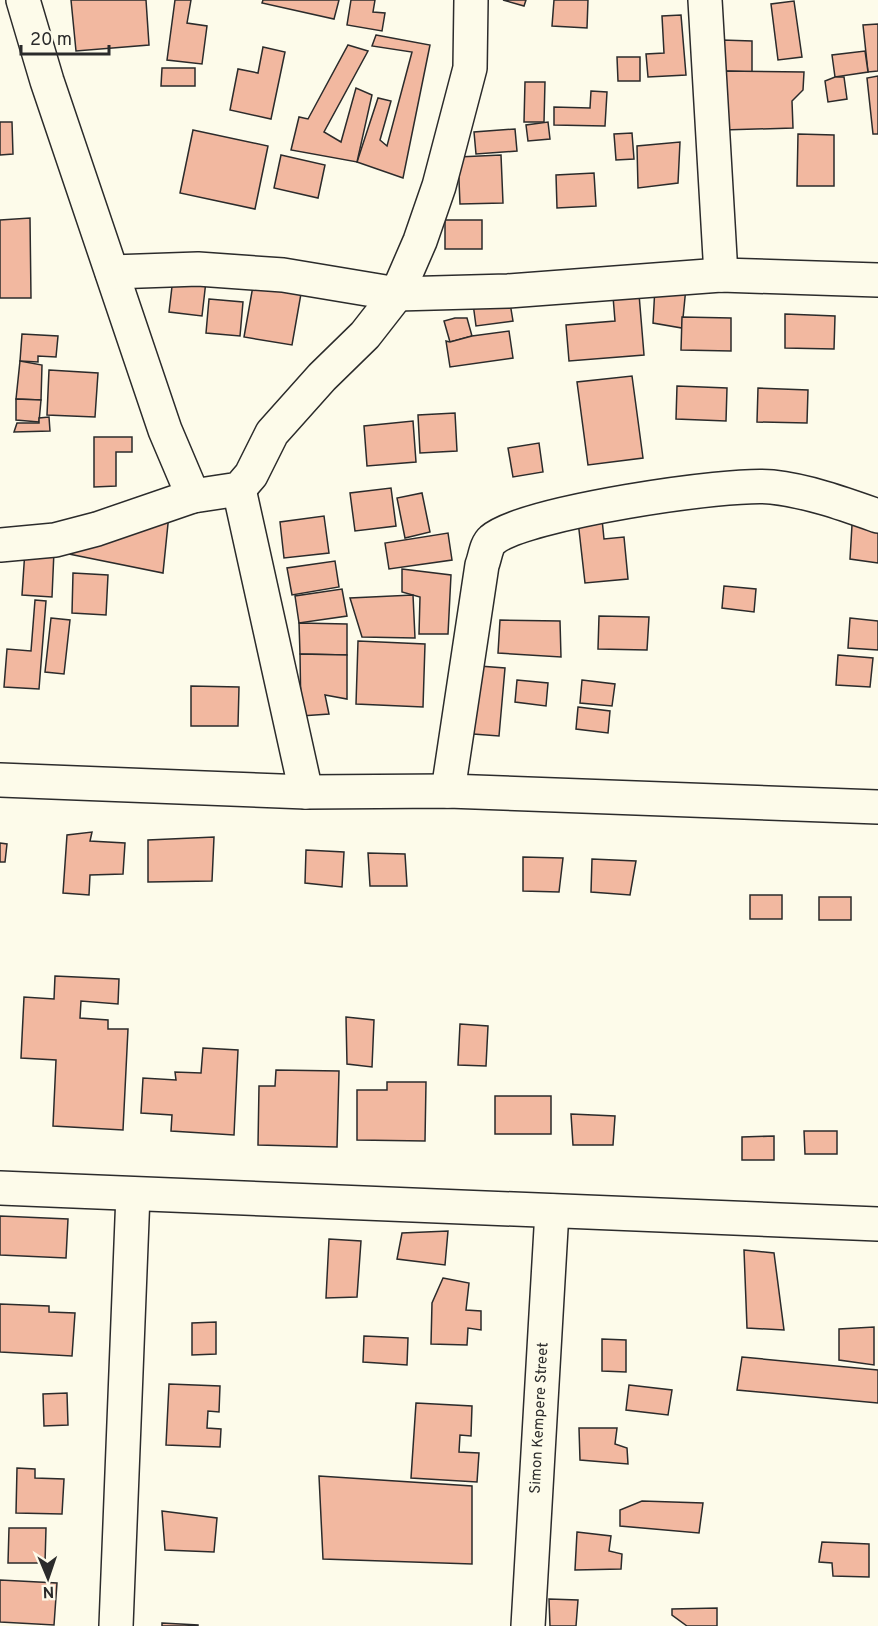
<svg xmlns="http://www.w3.org/2000/svg" width="878" height="1626" viewBox="0 0 878 1626" font-family="Overpass,sans-serif">
  <rect width="100%" height="100%" fill="#fdfbea"/>
  <!-- building -->
  <g fill="#f2b8a0" stroke="#2b2b2b" stroke-width="1.5">
    <path d="M71,0H146L149,45L76,51Z"/>
    <path d="M175,0H191L187,23L207,26L202,64L167,60Z"/>
    <path d="M263,0H339L334,19L262,3Z"/>
    <path d="M351,0H375L373,12L385,13L382,31L347,25Z"/>
    <path d="M503,0H526L524,6Z"/>
    <path d="M554,0H588L587,28L552,26Z"/>
    <path d="M794,1L802,57L778,60L771,4Z"/>
    <path d="M681,15L686,75L648,77L646,54L664,53L662,16Z"/>
    <path d="M878,24V71L868,72L863,25Z"/>
    <path d="M376,35L430,45L403,178L357,162L378,98L391,101L380,140L387,146L412,52L372,46Z"/>
    <path d="M722,40L752,41V72L722,71Z"/>
    <path d="M348,45L368,51L324,132L341,142L356,88L372,95L357,162L291,150L299,117L308,119Z"/>
    <path d="M263,47L285,52L271,119L230,110L238,69L258,73Z"/>
    <path d="M865,51L868,72L835,77L832,55Z"/>
    <path d="M617,57H640V81H618Z"/>
    <path d="M162,68H195V86H161Z"/>
    <path d="M722,71L804,72L803,90L792,101L793,128L723,130Z"/>
    <path d="M878,76V134H873L867,78Z"/>
    <path d="M835,77H844L847,99L828,102L825,81Z"/>
    <path d="M525,82H545L544,122H524Z"/>
    <path d="M591,91L607,92L605,126L554,125V107L590,108Z"/>
    <path d="M0,122H12L13,154L0,155Z"/>
    <path d="M548,122L550,139L528,141L526,125Z"/>
    <path d="M515,129L517,151L476,154L474,132Z"/>
    <path d="M193,130L268,146L255,209L180,193Z"/>
    <path d="M632,133L634,159L616,160L614,134Z"/>
    <path d="M798,134L834,135V186H797Z"/>
    <path d="M680,142L678,183L638,188L637,146Z"/>
    <path d="M281,155L325,165L318,198L274,188Z"/>
    <path d="M501,155L503,203L460,204L458,157Z"/>
    <path d="M594,173L596,206L557,208L556,175Z"/>
    <path d="M30,218L31,298H0V220Z"/>
    <rect x="445" y="220" width="37" height="29"/>
    <path d="M656,269L687,277L682,328L653,323Z"/>
    <path d="M173,278L206,281L202,316L169,312Z"/>
    <path d="M254,280L302,288L292,345L244,337Z"/>
    <path d="M638,282L644,355L569,361L566,325L615,321L612,284Z"/>
    <path d="M508,291L513,321L476,326L472,296Z"/>
    <path d="M209,299L243,302L240,336L206,333Z"/>
    <path d="M785,314L835,316L834,349L785,348Z"/>
    <path d="M682,317L731,318V351L681,350Z"/>
    <path d="M455,318H467L472,336L450,342L444,321Z"/>
    <path d="M509,331L513,358L450,367L446,341L450,342L472,336Z"/>
    <path d="M22,334L58,336L56,357L38,356V362L20,361Z"/>
    <path d="M20,361L42,365L41,400L16,399Z"/>
    <path d="M49,370L98,373L95,417L47,415Z"/>
    <path d="M632,376L643,458L588,465L577,382Z"/>
    <path d="M677,386L727,388L726,421L676,419Z"/>
    <path d="M758,388L808,390L807,423L757,422Z"/>
    <path d="M16,399L41,400L39,422L16,420Z"/>
    <path d="M455,413L457,451L420,453L418,415Z"/>
    <path d="M49,417L50,431L14,432L17,423H39V418Z"/>
    <path d="M413,421L416,462L367,466L364,426Z"/>
    <path d="M94,437H132V452H116V486L94,487Z"/>
    <path d="M539,443L543,472L513,477L508,448Z"/>
    <path d="M391,488L396,526L355,531L350,493Z"/>
    <path d="M422,493L430,532L405,538L397,498Z"/>
    <path d="M170,504L163,573L54,551Z"/>
    <path d="M853,508L878,517V563L850,559Z"/>
    <path d="M324,516L329,553L284,558L280,522Z"/>
    <path d="M602,519L604,539L624,537L628,579L585,583L578,521Z"/>
    <path d="M448,533L452,560L389,569L385,543Z"/>
    <path d="M25,550L54,551L52,597L22,595Z"/>
    <path d="M335,561L339,587L292,595L287,568Z"/>
    <path d="M402,569L451,575L448,634H419L420,597L402,592Z"/>
    <path d="M73,573L108,575L106,615L72,613Z"/>
    <path d="M724,586L756,589L754,612L722,608Z"/>
    <path d="M342,589L347,616L299,623L295,596Z"/>
    <path d="M413,595L415,638L362,637L350,598Z"/>
    <path d="M35,600L46,601L39,689L4,687L7,649L31,651Z"/>
    <path d="M599,616L649,617L647,650L598,649Z"/>
    <path d="M51,618L70,620L64,674L45,672Z"/>
    <path d="M850,618L878,621V650L848,648Z"/>
    <path d="M500,620L560,621L561,657L498,653Z"/>
    <path d="M299,623L347,624V655L300,654Z"/>
    <path d="M358,641L425,644L423,707L356,704Z"/>
    <path d="M300,654L347,655V699L325,695L329,714L301,716Z"/>
    <path d="M838,655L873,658L870,687L836,685Z"/>
    <path d="M466,665L505,668L499,736L460,733Z"/>
    <path d="M517,680L548,683L546,706L515,702Z"/>
    <path d="M582,680L615,684L612,706L580,703Z"/>
    <path d="M191,686L239,687L238,726H191Z"/>
    <path d="M578,707L610,711L608,733L576,729Z"/>
    <path d="M92,832L90,841L125,843L123,874L90,875L89,895L63,893L67,835Z"/>
    <path d="M214,837L212,881L148,882V840Z"/>
    <path d="M0,843L7,844L5,862H0Z"/>
    <path d="M306,850L344,852L342,887L305,883Z"/>
    <path d="M368,853L405,854L407,886H370Z"/>
    <path d="M523,857L563,858L559,892L523,891Z"/>
    <path d="M592,859L636,861L630,895L591,892Z"/>
    <rect x="750" y="895" width="32" height="24"/>
    <rect x="819" y="897" width="32" height="23"/>
    <path d="M55,976L119,979L118,1004L81,1001L80,1018L108,1020V1029H128L123,1130L53,1126L56,1060L21,1058L24,997L54,999Z"/>
    <path d="M346,1017L374,1020L372,1067L347,1064Z"/>
    <path d="M460,1024L488,1026L486,1066L458,1065Z"/>
    <path d="M203,1048L238,1050L234,1135L171,1131L172,1115L141,1113L143,1078L176,1080L175,1072L201,1073Z"/>
    <path d="M276,1070L339,1071L337,1147L258,1145L259,1086H275Z"/>
    <path d="M387,1082H426L425,1141L357,1140V1090H387Z"/>
    <rect x="495" y="1096" width="56" height="38"/>
    <path d="M571,1114L615,1116L613,1145H573Z"/>
    <path d="M804,1131H837V1154H805Z"/>
    <path d="M774,1136V1160H742V1137Z"/>
    <path d="M0,1216L68,1219L66,1258L0,1255Z"/>
    <path d="M448,1231L445,1265L397,1259L402,1233Z"/>
    <path d="M329,1239L361,1241L357,1297L326,1298Z"/>
    <path d="M744,1250L774,1253L784,1330L747,1328Z"/>
    <path d="M443,1278L469,1283L466,1310L481,1311V1330L468,1328L467,1345L431,1344L432,1303Z"/>
    <path d="M0,1304L49,1306V1312L75,1313L72,1356L0,1352Z"/>
    <path d="M216,1322V1354L192,1355V1323Z"/>
    <path d="M874,1327V1365L839,1360V1329Z"/>
    <path d="M364,1336L408,1338L407,1365L363,1362Z"/>
    <path d="M602,1339L626,1340V1372L602,1371Z"/>
    <path d="M742,1357L878,1370V1403L737,1390Z"/>
    <path d="M169,1384L220,1386L219,1412L208,1411L207,1428L221,1429L220,1447L166,1445Z"/>
    <path d="M629,1385L672,1390L668,1415L626,1410Z"/>
    <path d="M67,1393L68,1425L44,1426L43,1394Z"/>
    <path d="M416,1403L472,1406L471,1436L460,1435L459,1452L479,1453L477,1482L411,1478Z"/>
    <path d="M579,1428H617L615,1444L627,1448L628,1464L580,1460Z"/>
    <path d="M17,1468L35,1469V1478L64,1479L62,1514L16,1513Z"/>
    <path d="M319,1476L472,1486V1564L323,1559Z"/>
    <path d="M642,1501L703,1503L699,1533L620,1526V1510Z"/>
    <path d="M162,1511L217,1518L214,1552L165,1550Z"/>
    <path d="M9,1528H46L45,1563H8Z"/>
    <path d="M577,1532L611,1536L609,1551L622,1554L621,1569L575,1570Z"/>
    <path d="M822,1542L869,1544V1577L833,1576L832,1563L819,1562Z"/>
    <path d="M0,1580L57,1583L54,1625L0,1622Z"/>
    <path d="M549,1599L578,1600L576,1626H550Z"/>
    <path d="M717,1608V1626H687L672,1615V1609Z"/>
    <path d="M162,1623L198,1625V1626H162Z"/>
  </g>
  <g fill="none" stroke-linecap="round" stroke-linejoin="round">
    <!-- minor casing -->
    <g stroke="#2b2b2b" stroke-width="36">
      <g id="minor">
        <path d="M23,0L47,81L165,430L193,496"/>
        <path d="M705,0L721,275"/>
        <path d="M112,272L198,269L283,275L397,294L508,291L721,275L878,280"/>
        <path d="M239,489L306,792"/>
        <path d="M0,545L55,540L97,529L193,496L239,489L251,475L272,433L322,377L365,335L397,294L420,241L439,186L470,68L471,0"/>
        <path d="M0,780L306,792L448,791L878,807"/>
        <path d="M448,791L482,565C485,558 486,545 492,540C522,513 729,482 772,487C808,491 844,504 878,516"/>
        <path d="M0,1188L878,1224"/>
        <path d="M116,1626L133,1194"/>
        <path d="M528,1626L552,1211"/>
      </g>
    </g>
    <!-- minor -->
    <use href="#minor" stroke="#fdfbea" stroke-width="33"/>
  </g>
  <g text-anchor="middle" dominant-baseline="central" stroke-width="4.5" stroke-linejoin="round" paint-order="stroke">
    <!-- street labels -->
    <g font-size="15" fill="#2b2b2b" stroke="#fdfbea">
      <text transform="translate(540 1418) rotate(-87)">Simon Kempere Street</text>
    </g>
  </g>
  <!-- north arrow -->
  <g transform="translate(48 1578) rotate(178)" stroke="#fdfbea" stroke-width="4.5" paint-order="stroke">
  <path d="M0-4.5L10 22L0 15L-10 22Z" fill="#2b2b2b"/>
  <text y="-9" font-size="16" font-weight="bold" text-anchor="middle" fill="#2b2b2b">N</text>
  </g>
  <!-- scale -->
  <path d="M21 45v9h88v-9" fill="none" stroke="#2b2b2b" stroke-width="3"/>
  <text x="30" y="45" font-size="18" fill="#2b2b2b" stroke="#fdfbea" stroke-width="4.5" paint-order="stroke">20 m</text>
</svg>
